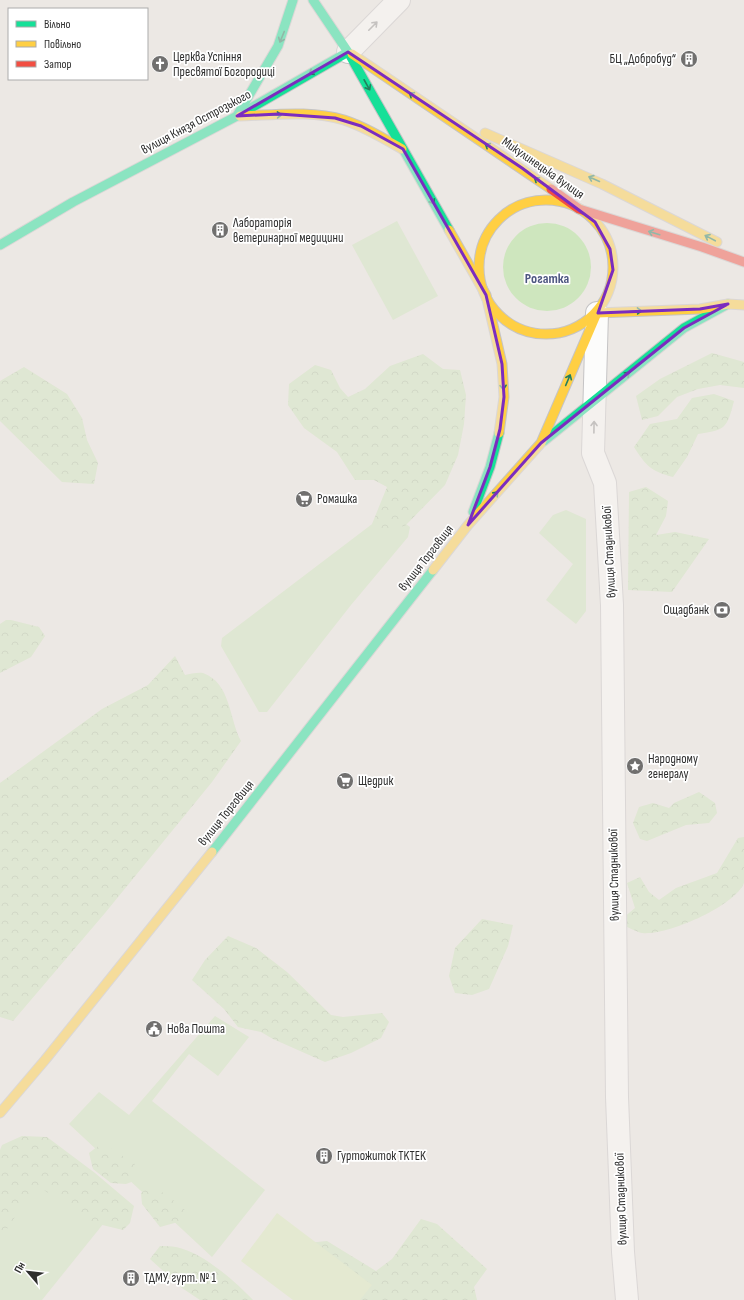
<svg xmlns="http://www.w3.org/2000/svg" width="744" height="1300" viewBox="0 0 744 1300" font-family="'Sofia Sans Condensed',sans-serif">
  <defs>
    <pattern id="forest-crowns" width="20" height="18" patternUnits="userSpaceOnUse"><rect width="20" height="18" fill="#cee6be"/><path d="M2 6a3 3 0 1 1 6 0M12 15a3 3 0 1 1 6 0" fill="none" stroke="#b1c6a4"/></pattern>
  </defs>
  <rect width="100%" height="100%" fill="#ece8e4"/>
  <!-- grass -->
  <g fill="#cee6be">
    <path d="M397,221L438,296L393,320L352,245Z"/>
    <circle cx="547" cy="267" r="44"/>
    <path d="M566,510L586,519V611L576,624L546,600L573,564L539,533L553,515Z"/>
    <path d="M384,515L399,519L410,527L408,537L351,605L267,712H259L221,646L222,638Z"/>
    <path d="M215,1016L249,1037L218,1076L189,1054L152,1101L265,1190L212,1257L69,1124L99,1092L129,1115Z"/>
    <path d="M43,1139L120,1203L42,1300H0V1190Z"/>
  </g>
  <!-- forest -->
  <g fill="url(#forest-crowns)">
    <path d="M712,353L744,362V388L720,385L698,389L677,397L658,416L642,420L636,396L660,379Z"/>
    <path d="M423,354L443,369L460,370L466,395L464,424L458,455L445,485L405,526L384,529L372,524L387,487L374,480H355L337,452L304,428L288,405L289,384L315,365L331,370L340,388L348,397L365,389L390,366Z"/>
    <path d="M24,367L67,394L82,418L87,440L98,463L94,484L62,482L0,421V381Z"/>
    <path d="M714,394L734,401C727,428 726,430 698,434L687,457L673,477C651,471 646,466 634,447L650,424L677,419L692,398Z"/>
    <path d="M646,487L668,501L666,516L656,535L675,532L709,539L672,592L628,590L629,492Z"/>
    <path d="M6,620H11L39,627L45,636L31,657L0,673V624Z"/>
    <path d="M175,656L185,675C190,674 198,672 203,673C231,683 229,719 241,741L212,782L105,913L13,1021L0,1017V783L102,709L148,685Z"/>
    <path d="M699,792L715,803L717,813L709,823L686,825L647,841L640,839L633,823L639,807L653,803L669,808L674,803Z"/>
    <path d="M744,837C744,846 744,876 744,883C735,906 667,936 642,933C636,932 629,927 622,925L623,918L635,908L627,883L640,877L649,892L659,900L676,888L717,873L738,838Z"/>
    <path d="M482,919L513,925L508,946L489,989L472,995L455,993L449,976L455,948Z"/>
    <path d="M228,936L256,948L287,972L331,1015L343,1017L382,1013L389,1022L381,1038L351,1053L325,1062L273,1039L261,1032L238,1027L224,1009L192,980L205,960Z"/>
    <path d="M22,1136L47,1137L95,1173L134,1206L130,1223L123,1230L90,1222L41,1188L23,1205L5,1232L0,1237V1150L2,1145Z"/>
    <path d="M102,1143L134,1163L142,1178L126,1184L111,1183L93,1169L89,1153Z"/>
    <path d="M150,1187L166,1194L186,1211L178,1222L160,1227L142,1204L141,1193Z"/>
    <path d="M421,1219L437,1224L487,1269L474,1287L477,1300H358L307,1243L327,1241L376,1271L392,1259Z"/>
    <path d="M160,1246C166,1246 171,1246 176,1247C202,1252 235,1281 253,1300H200L182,1288L150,1259Z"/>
  </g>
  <!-- pitch -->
  <path fill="#d9eabb" d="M277,1213L372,1285L360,1300H293L241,1261Z"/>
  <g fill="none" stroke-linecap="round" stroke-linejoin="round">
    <!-- street casing -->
    <g stroke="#c5c4c5" stroke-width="24">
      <g id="street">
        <path d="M348,52L399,0"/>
        <path d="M597,313L593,453L605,483L612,605L617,1097L623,1252L627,1300"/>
      </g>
    </g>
    <!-- fast casing -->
    <g stroke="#c5c4c5" stroke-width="11">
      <g id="fast">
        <path d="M313,0L348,52L449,230"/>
        <path d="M238,114L278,46L293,0"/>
        <path d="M0,245L73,202L237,116L348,52"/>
        <path d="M544,441L684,328L728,304"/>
        <path d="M473,512L490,467L499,433"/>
        <path d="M212,852L433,570"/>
      </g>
    </g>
    <!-- slow casing -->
    <g stroke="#c5c4c5" stroke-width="11">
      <g id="slow">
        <path d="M352,54L551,189"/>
        <path d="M240,116C274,115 311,110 344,120C365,127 383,138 402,149"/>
        <path d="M485,133L602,184L717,242"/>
        <circle cx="546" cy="267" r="67"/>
        <path d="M449,230L486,295L502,364L504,397L499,433"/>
        <path d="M597,313L700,309L728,304L744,305"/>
        <path d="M433,570L468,525L541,443L597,313"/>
        <path d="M0,1113L45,1060L212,852"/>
      </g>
    </g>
    <!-- jam casing -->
    <g stroke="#c5c4c5" stroke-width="11">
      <path id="jam" d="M551,189L579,209L702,247L744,262"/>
    </g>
    <!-- street -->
    <use href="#street" stroke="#fcfcfb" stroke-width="22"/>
    <!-- fast -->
    <use href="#fast" stroke="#16e098" stroke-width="9"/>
    <!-- slow -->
    <use href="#slow" stroke="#ffcf43" stroke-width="9"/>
    <!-- jam -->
    <use href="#jam" stroke="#f24e42" stroke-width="9"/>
  </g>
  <!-- one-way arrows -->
  <defs><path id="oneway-shaft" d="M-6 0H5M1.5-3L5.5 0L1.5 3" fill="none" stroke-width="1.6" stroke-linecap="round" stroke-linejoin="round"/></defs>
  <g stroke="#959594">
    <use href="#oneway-shaft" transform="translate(373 26) rotate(-45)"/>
    <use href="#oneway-shaft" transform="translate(594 427) rotate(-89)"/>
  </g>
  <g stroke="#237e5e">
    <use href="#oneway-shaft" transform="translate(282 37) rotate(112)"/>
    <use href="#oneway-shaft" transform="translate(314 71) rotate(150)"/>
    <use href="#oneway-shaft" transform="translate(367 85) rotate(61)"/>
    <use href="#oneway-shaft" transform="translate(414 96) rotate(-146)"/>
    <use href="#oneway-shaft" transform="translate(276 115) rotate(-2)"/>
    <use href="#oneway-shaft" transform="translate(490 147) rotate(-147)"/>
    <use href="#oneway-shaft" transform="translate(594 179) rotate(-156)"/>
    <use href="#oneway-shaft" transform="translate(539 181) rotate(-144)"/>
    <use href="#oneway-shaft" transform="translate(431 199) rotate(61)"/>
    <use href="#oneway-shaft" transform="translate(654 233) rotate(-163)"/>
    <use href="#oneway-shaft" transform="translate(710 238) rotate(-152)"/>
    <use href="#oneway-shaft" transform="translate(636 311) rotate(-2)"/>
    <use href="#oneway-shaft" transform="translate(625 376) rotate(-39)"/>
    <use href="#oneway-shaft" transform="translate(568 380) rotate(-67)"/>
    <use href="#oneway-shaft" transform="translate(503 384) rotate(86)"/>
    <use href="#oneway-shaft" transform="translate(494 496) rotate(-48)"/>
  </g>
  <!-- marked area -->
  <path d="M0 0H744V1300H0ZM348,52L522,168L595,222L610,249L613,270L598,313L700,309L728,304L684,328L541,443L468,525L490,467L500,429L504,397L502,364L486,295L403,149L361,126L335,118L279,114L237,116Z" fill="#ece8e4" fill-opacity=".55" fill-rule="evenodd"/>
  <path fill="none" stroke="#7b2cbf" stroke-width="3" stroke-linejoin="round" d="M348,52L522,168L595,222L610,249L613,270L598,313L700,309L728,304L684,328L541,443L468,525L490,467L500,429L504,397L502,364L486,295L403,149L361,126L335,118L279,114L237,116Z"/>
  <!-- icons -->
  <defs>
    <g id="building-disc" transform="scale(0.9)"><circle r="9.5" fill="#706f6e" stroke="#fff"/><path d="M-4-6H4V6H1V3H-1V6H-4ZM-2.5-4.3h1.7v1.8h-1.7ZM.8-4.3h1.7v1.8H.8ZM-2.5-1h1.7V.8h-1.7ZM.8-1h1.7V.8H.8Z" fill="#fff"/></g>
    <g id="church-disc" transform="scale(0.9)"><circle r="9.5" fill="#706f6e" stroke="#fff"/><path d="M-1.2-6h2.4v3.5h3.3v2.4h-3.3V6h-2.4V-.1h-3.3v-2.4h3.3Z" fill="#fff"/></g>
    <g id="supermarket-disc" transform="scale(0.9)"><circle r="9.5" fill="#706f6e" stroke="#fff"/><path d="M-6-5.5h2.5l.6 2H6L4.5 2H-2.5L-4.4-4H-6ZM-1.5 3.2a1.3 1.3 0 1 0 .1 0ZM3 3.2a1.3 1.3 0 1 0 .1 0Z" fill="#fff"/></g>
    <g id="bank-disc" transform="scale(0.9)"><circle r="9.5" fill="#706f6e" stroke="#fff"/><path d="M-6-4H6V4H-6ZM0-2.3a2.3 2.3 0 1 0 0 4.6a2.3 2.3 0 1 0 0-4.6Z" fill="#fff"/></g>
    <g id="sight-disc" transform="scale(0.9)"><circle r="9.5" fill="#706f6e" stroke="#fff"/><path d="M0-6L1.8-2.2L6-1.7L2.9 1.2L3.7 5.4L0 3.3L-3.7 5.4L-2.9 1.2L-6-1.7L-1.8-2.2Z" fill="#fff"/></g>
    <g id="civic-disc" transform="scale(0.9)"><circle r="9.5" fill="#706f6e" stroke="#fff"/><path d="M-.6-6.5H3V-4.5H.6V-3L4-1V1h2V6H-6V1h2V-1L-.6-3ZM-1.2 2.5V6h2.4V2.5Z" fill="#fff"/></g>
  </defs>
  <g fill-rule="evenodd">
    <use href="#building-disc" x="689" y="59"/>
    <use href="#church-disc" x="160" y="64"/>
    <use href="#building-disc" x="220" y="230"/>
    <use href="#supermarket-disc" x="304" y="499"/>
    <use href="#bank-disc" x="722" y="610"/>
    <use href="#sight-disc" x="635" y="766"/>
    <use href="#supermarket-disc" x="345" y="781"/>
    <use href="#civic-disc" x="154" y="1029"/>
    <use href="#building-disc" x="324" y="1156"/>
    <use href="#building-disc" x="131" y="1278"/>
  </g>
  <g text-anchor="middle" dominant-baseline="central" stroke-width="3.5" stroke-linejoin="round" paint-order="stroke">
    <!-- poi labels -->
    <g font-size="13" fill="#2e2e2e" stroke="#fff" text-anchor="start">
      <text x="173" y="57">Церква Успіння<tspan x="173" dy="15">Пресвятої Богородиці</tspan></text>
      <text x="676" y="59" text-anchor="end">БЦ „Добробуд“</text>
      <text x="233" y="223">Лабораторія<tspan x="233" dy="15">ветеринарної медицини</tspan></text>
      <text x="317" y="499">Ромашка</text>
      <text x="709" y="610" text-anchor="end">Ощадбанк</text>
      <text x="648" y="759">Народному<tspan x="648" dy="15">генералу</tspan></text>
      <text x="358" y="781">Щедрик</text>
      <text x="167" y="1029">Нова Пошта</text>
      <text x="337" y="1156">Гуртожиток TKTEK</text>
      <text x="144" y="1278">ТДМУ, гурт. № 1</text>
    </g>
    <!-- street labels -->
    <g font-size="13" fill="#2e2e2e" stroke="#fff">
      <text transform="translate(196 122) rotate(-28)">вулиця Князя Острозького</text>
      <text transform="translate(543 168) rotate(35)">Микулинецька вулиця</text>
      <text transform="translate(609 552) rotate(-93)">вулиця Стадникової</text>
      <text transform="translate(426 558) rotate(-52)">вулиця Торговиця</text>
      <text transform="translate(226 813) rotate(-51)">вулиця Торговиця</text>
      <text transform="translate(614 875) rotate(-91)">вулиця Стадникової</text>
      <text transform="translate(621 1199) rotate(-92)">вулиця Стадникової</text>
    </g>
    <!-- neighbourhood labels -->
    <g font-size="14" font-weight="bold" fill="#4d5680" stroke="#fff">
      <text x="547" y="278">Рогатка</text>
    </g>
  </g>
  <!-- legend -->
  <rect x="8" y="8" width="140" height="72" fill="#ffffff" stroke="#ababab"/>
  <rect x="16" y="21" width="20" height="6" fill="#16e098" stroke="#ababab"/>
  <text x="44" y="28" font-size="12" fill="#2e2e2e">Вільно</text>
  <rect x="16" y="41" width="20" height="6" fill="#ffcf43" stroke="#ababab"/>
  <text x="44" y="48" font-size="12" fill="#2e2e2e">Повільно</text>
  <rect x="16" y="61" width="20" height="6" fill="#f24e42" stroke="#ababab"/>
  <text x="44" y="68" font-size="12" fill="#2e2e2e">Затор</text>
  <!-- north arrow -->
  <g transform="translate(28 1272) rotate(298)" stroke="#ffffff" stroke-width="3" paint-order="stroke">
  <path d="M0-3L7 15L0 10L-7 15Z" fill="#2e2e2e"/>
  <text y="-6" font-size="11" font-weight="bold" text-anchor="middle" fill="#2e2e2e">Пн</text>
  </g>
</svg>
